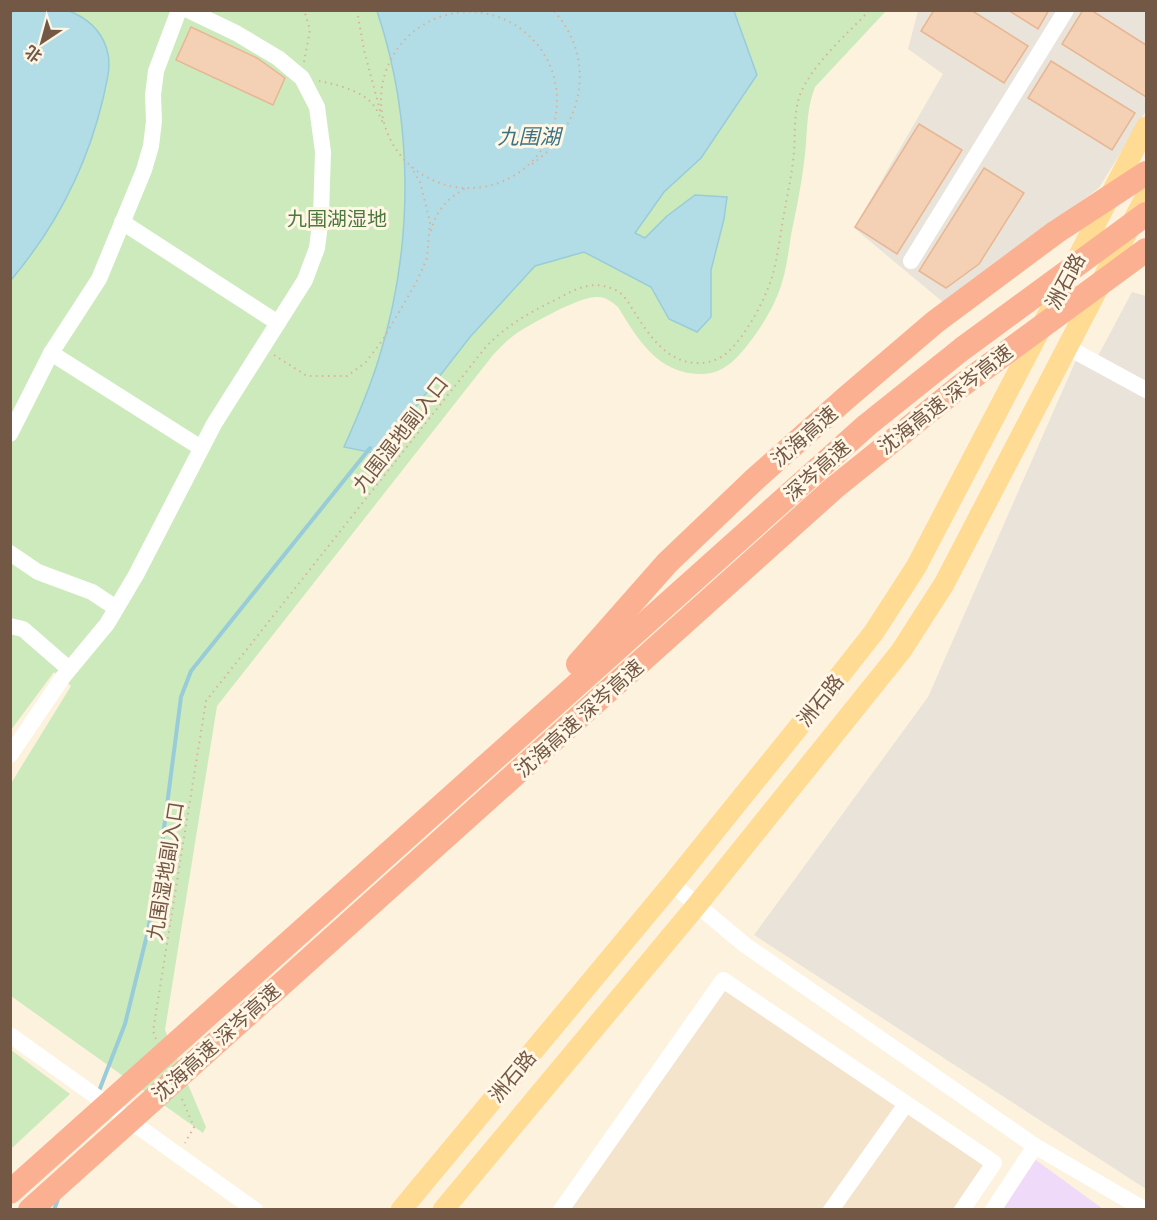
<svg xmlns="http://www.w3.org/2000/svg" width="1157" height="1220" viewBox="0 0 1157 1220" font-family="Manrope,'Noto Sans SC',sans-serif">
  <rect width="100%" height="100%" fill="#fdf2de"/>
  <!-- residential -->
  <path fill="#f5e4cc" d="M723,980L994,1163L962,1209L561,1210Z"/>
  <!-- industrial -->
  <g fill="#eae3da">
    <path d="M918,11H1146V111L1099,188L944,303L854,228L943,74L908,49Z"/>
    <path d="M1132,292L1146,296V382L1098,356Z"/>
    <path d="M1076,360L1146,398V1189L754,935L928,697Z"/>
  </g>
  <!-- education -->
  <path fill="#efdbf9" d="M1029,1155L1103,1209L993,1210Z"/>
  <!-- green -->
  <g fill="#cdeabc">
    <path d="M11,11H886L815,87C805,112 808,137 804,163C801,187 796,211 791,235C789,249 787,265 783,279C777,302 763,325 749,343C737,359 723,374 702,374C659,375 638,340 618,307C612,302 606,297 598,297C582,295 532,323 517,333C508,339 501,347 493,355L217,706L165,1030L206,1127L203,1133L11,996L10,785L71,686L54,672L11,730Z"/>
    <path d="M11,1050L70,1094L11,1149Z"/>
  </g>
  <!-- water -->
  <g fill="#b2dde7" stroke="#98ccd9" stroke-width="1.5">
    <path d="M659,10L734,11L757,75L701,158L664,192L635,233L645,238L667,216L695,195L727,197L724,219L711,270V317L697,332L669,319L651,287L584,252L535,266L470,337L379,454L344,447C357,418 370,388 379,358C414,246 414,121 377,11Z"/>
    <path d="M15,11C31,10 61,7 74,13C91,21 104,35 108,54C111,69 106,84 103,99C87,166 55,228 11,280L10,13Z"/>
  </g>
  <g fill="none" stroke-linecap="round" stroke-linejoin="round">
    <!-- stream -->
    <g stroke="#98ccd9" stroke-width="4">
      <path d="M99,1091L125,1024L148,931L160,859L181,697L191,671L370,448"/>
      <path d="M54,1210L58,1199"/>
    </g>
  </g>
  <!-- building -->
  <g fill="#f4d0b4" stroke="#e7b794" stroke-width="1.5">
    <path d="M934,10H971L1028,46L1004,83L921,31Z"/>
    <path d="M1008,10H1049L1038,29Z"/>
    <path d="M1083,10H1091L1146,45V97L1062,44Z"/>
    <path d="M191,27L257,58L285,78L273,105L176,60Z"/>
    <path d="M1051,61L1135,113L1112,150L1028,98Z"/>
    <path d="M919,124L962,150L897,254L855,227Z"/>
    <path d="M984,168L1024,193L979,264L946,288L919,271Z"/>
  </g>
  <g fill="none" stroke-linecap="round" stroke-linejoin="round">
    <!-- path -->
    <g stroke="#d8b398" stroke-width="2" stroke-dasharray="1.5 4.5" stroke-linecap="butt">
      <path d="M357,10L364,50L381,114"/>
      <circle cx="469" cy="100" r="88"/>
      <path d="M304,62L310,30L304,10"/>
      <path d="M319,81C335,84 364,91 374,106C378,111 380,117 383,123"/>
      <path d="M532,164C583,129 598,58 553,10"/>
      <path d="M431,231C436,210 448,198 466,188"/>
      <path d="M274,355L307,376H347L365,363L382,341L416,283L427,258L430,222L420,182L411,167"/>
      <path d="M156,1039L153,1031L206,701L485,348C505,326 529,313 555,300C565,295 574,289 584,287C596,283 609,286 619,292C625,297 629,303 633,310C649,335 667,364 700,363C710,363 722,358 729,351C746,335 765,300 772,277C778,257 780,235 784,214C787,197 791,179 793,161C796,140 793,118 799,98C808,68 848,33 870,10"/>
      <path d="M182,1099L194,1127L185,1143"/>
    </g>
    <!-- minor -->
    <g stroke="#fff" stroke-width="16">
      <path d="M122,222L278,323"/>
      <path d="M911,261L1066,10"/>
      <path d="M1067,347L1146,390"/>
      <path d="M51,353L201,448"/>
      <path d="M10,434L51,353L99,279L144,170L151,146L154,121L153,95L156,71L179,10"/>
      <path d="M10,553L38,572L92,592L116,608"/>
      <path d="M10,626L23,629L69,669"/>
      <path d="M10,755L63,677L107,624L136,575L214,424L305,280L317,248L321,216L323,152L317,107L302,78L278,58L236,33L188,10"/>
      <path d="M672,884L745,945L1035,1146L1145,1210"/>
      <path d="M10,1035L255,1210"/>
      <path d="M561,1210L723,980L994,1163L962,1210"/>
      <path d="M831,1210L906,1104"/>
      <path d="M993,1210L1035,1146"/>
    </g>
    <!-- major -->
    <g stroke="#ffdb93" stroke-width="21">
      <path d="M401,1210L672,884L826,693L874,632L916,567L1146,127"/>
      <path d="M443,1210L697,905L901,651L944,584L1146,196"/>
    </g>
    <!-- highway -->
    <g stroke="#fbb191" stroke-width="24">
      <path d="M578,664L667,563L755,479L846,398L935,322L1056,232L1146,173"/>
      <path d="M10,1192L867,425L962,349L1146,214"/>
      <path d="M30,1210L834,488L958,388L1146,250"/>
    </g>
  </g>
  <g text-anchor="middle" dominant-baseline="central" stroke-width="6" stroke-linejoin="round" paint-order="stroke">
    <!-- park labels -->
    <g font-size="20" fill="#4c7a3d" stroke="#fff6e5">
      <text x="337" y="218">九围湖湿地</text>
    </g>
    <!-- street labels -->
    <g font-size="20" fill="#735845" stroke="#fff6e5">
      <text transform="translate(1065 281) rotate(-62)">洲石路</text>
      <text transform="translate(945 399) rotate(-38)">沈海高速 深岑高速</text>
      <text transform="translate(400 434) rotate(-52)">九围湿地副入口</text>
      <text transform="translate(804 436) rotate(-41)">沈海高速</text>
      <text transform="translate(817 470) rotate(-42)">深岑高速</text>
      <text transform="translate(820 700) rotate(-51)">洲石路</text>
      <text transform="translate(579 718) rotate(-42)">沈海高速 深岑高速</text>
      <text transform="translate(165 871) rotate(-81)">九围湿地副入口</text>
      <text transform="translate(216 1042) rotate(-42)">沈海高速 深岑高速</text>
      <text transform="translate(512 1076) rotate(-50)">洲石路</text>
    </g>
    <!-- water labels -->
    <g font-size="21" font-style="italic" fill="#3b7382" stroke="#fff6e5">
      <text x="529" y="136">九围湖</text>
    </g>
  </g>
  <!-- border -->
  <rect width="1157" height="1220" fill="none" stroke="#735845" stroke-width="24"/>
  <!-- north arrow -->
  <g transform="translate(42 42) rotate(216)" stroke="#fff6e5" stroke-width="4.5" paint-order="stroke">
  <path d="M0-4.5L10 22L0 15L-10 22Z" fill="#735845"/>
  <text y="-9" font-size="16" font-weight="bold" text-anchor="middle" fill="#735845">北</text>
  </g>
</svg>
